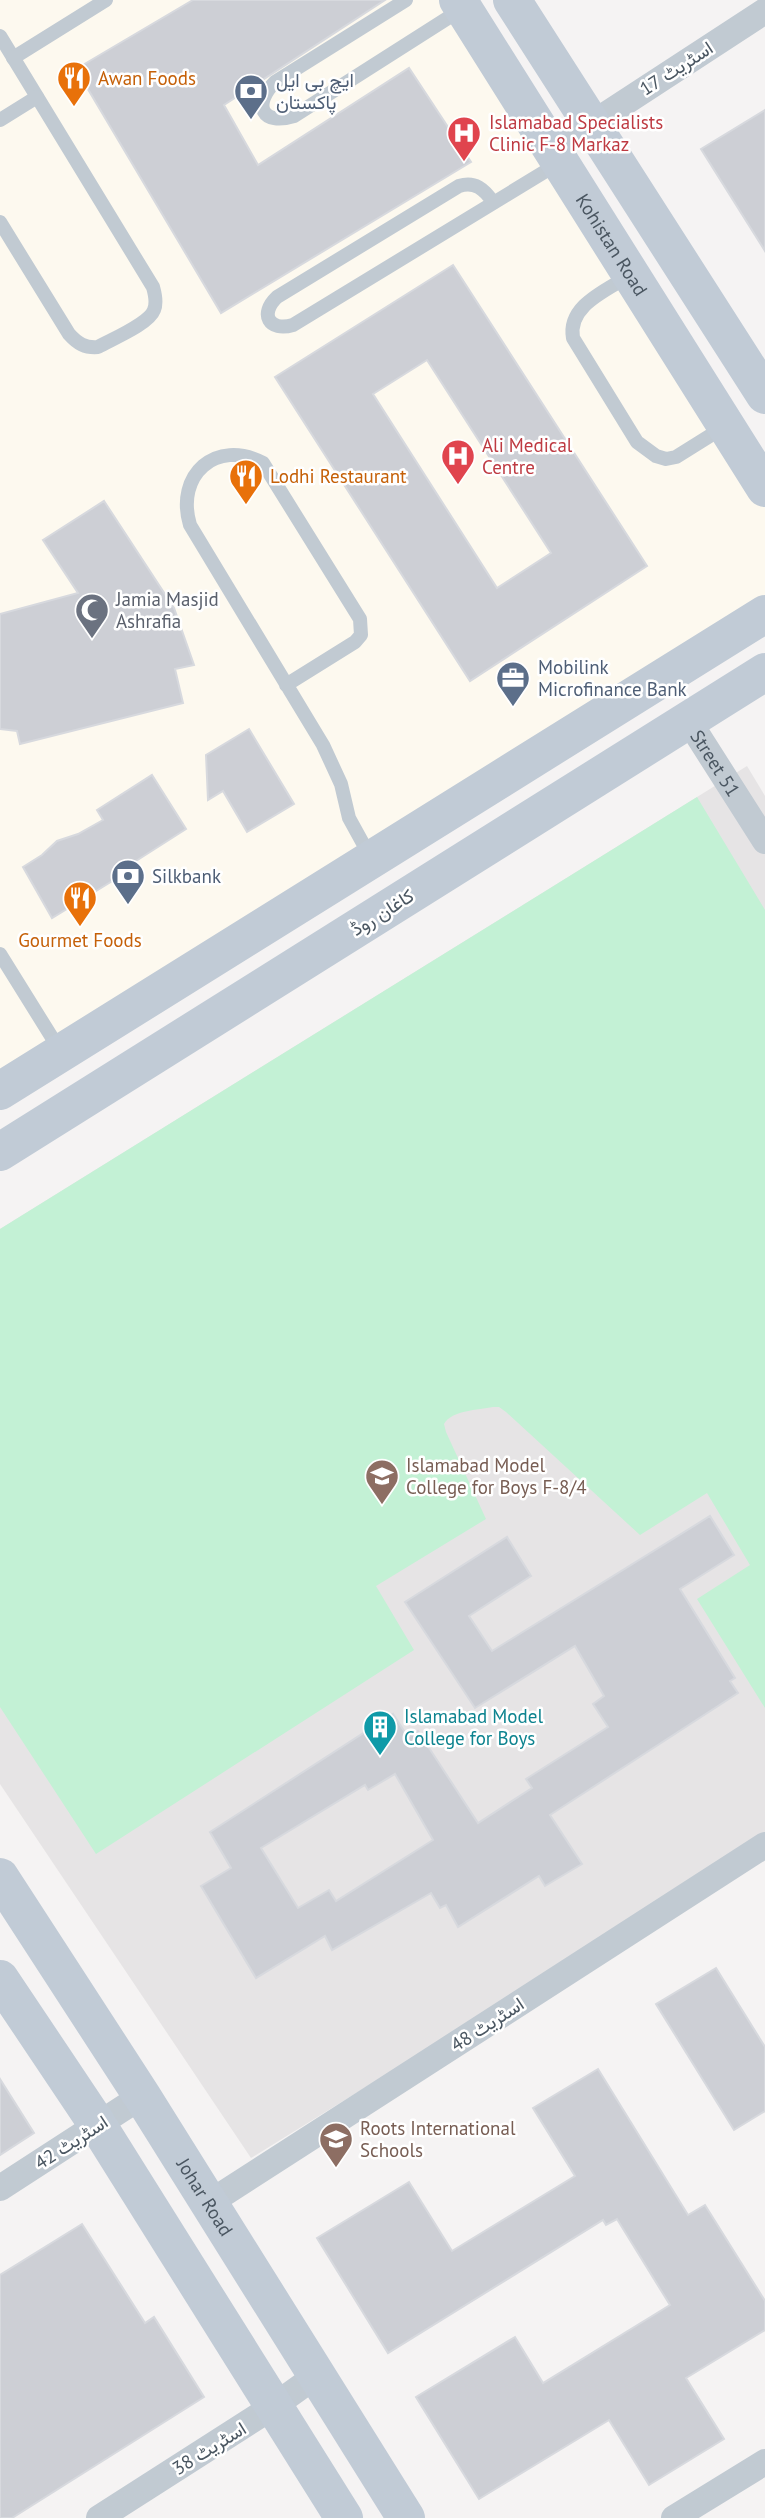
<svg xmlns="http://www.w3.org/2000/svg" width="765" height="2518" viewBox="0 0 765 2518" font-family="'PT Sans',Vazirmatn,sans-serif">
  <rect width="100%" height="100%" fill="#f5f3f3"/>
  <!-- commercial -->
  <path fill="#fdf9ef" d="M0,0H458L765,488V614L0,1090Z"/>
  <!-- education -->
  <path fill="#e6e4e5" d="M747,766L765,796V1840L251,2158L0,1784V1229Z"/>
  <!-- park -->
  <path fill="#c3f1d5" d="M697,797L765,910V1708L697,1599L750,1565L707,1493L640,1535L506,1412L499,1407H493C478,1410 452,1410 444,1424L446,1432L486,1519L376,1586L414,1650L96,1854L0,1707V1229Z"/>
  <!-- building -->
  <g fill="#cdcfd5" stroke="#d7d9de" stroke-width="2" fill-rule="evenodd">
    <path d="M193,0H385L224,105L258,165L409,68L471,162L221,313L76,69Z"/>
    <path d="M765,110V251L701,149Z"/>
    <path d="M453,265L647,566L470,681L275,377ZM427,360L551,553L497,588L373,394Z"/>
    <path d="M104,501L174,608L194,665L175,669L183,703L20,744L17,731L0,729V614L78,593L43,540Z"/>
    <path d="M249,729L294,804L247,832L223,791L208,800L206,755Z"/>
    <path d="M152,775L186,829L125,868L127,872L52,918L23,867L42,855L57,841L78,834L103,820L97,810Z"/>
    <path d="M710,1516L734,1555L680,1589L735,1678L730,1681L738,1693L550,1815L582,1864L545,1886L539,1876L458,1927L446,1905L440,1908L431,1893L332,1950L325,1936L256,1978L201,1886L231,1868L210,1832L393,1714L408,1737L418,1731L478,1823L532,1788L526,1779L608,1727L593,1704L604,1696L575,1646L475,1708L405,1602L507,1537L531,1576L469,1616L492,1651ZM395,1774L433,1840L336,1901L329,1890L298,1908L261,1848L365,1785L368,1790Z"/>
    <path d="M716,1968L765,2047V2111L734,2130L656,2004Z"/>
    <path d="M598,2069L688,2215L705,2205L765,2301V2330L686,2378L724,2439L649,2485L609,2420L479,2499L416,2397L515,2337L543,2383L670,2305L617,2219L606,2225L603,2220L388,2353L317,2238L409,2182L452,2251L575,2176L533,2108Z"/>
    <path d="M0,2079L34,2133L0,2155Z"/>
    <path d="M82,2224L145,2323L154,2317L204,2397L12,2518H0V2275Z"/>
  </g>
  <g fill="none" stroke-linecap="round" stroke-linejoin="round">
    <!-- lane -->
    <g stroke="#c1cad2" stroke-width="14">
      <path d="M406,0L275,82C252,105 262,126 294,116L462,9"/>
      <path d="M0,36L153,287C155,294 157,303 154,310C149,324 112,339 98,347C85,348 78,344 69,334L0,222"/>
      <path d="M13,58L106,0"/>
      <path d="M0,120L37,97"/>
      <path d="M493,202C484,189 475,181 459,186L277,297C259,314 269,332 293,325L559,163"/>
      <path d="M630,275C608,290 567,305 573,338L637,442L656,456L666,459L676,457L724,427"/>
      <path d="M286,685L355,642L361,635L360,619L263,463C216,438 175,475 190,525L323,745L341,784L349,818L371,858"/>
      <path d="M0,954L61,1052"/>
    </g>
    <!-- street -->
    <g stroke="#c1cad2" stroke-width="26">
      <path d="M552,150L765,11"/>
      <path id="s1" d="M688,720L765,841"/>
      <path d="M0,2188L142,2096"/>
      <path d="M209,2203L765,1845"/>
      <path d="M99,2518L274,2406L317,2375"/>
      <path d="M674,2518L765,2462"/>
    </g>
    <!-- secondary -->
    <g stroke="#c1cbd6" stroke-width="38">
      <path id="s2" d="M458,0L765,488"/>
      <path d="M512,0L765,395"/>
      <path d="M0,1091L765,614"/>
      <path d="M0,1152L765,672"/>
      <path id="s3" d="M0,1877L142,2096L406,2518"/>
      <path d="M0,1979L97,2124L344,2518"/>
    </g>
  </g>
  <!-- icons -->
  <defs>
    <g id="restaurant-pin" transform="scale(1.75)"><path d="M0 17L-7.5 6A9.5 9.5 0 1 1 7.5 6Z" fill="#e8710a" stroke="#fff"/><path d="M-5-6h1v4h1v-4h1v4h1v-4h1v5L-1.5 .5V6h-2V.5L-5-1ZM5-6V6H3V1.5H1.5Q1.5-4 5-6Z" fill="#fff"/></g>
    <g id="bank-pin" transform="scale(1.75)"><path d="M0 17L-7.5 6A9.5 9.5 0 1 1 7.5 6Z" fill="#5c6f8a" stroke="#fff"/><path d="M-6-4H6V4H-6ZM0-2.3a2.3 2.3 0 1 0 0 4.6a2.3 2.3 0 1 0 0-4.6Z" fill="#fff"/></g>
    <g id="hospital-pin" transform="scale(1.75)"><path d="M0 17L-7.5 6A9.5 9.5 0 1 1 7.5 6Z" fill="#e0444e" stroke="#fff"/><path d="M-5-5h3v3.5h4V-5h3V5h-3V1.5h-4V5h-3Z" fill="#fff"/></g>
    <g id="mosque-pin" transform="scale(1.75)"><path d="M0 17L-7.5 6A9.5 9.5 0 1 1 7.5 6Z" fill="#6b7280" stroke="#fff"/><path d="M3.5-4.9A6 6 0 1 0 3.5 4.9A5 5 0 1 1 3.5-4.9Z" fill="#fff"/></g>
    <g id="office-pin" transform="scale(1.75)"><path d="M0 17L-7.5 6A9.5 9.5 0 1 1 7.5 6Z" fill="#5c6f8a" stroke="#fff"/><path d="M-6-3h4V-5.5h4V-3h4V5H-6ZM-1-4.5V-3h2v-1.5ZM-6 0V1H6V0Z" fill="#fff"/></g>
    <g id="university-pin" transform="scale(1.75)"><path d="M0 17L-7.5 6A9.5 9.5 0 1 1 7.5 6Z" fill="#8d6e63" stroke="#fff"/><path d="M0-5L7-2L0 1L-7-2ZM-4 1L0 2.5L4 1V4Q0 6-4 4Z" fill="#fff"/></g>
    <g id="building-pin" transform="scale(1.75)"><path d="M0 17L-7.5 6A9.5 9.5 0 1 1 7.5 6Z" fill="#0f9aa8" stroke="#fff"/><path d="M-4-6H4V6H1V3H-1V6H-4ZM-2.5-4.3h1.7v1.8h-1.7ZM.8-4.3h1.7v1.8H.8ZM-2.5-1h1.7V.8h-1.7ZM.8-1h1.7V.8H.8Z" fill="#fff"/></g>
    <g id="school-pin" transform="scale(1.75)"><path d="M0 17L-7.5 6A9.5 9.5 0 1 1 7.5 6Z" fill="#8d6e63" stroke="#fff"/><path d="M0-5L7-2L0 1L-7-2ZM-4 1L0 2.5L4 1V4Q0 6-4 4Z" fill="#fff"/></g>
  </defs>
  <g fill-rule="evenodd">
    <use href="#restaurant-pin" x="74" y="78"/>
    <use href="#bank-pin" x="251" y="91"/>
    <use href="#hospital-pin" x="464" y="133"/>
    <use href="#hospital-pin" x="458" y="456"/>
    <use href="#restaurant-pin" x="246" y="476"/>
    <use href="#mosque-pin" x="92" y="610"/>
    <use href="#office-pin" x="513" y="678"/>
    <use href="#bank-pin" x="128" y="876"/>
    <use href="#restaurant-pin" x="80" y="898"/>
    <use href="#university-pin" x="382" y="1476"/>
    <use href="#building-pin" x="380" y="1727"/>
    <use href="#school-pin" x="336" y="2139"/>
  </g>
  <g text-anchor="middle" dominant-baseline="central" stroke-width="5" stroke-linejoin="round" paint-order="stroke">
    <!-- street labels -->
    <g font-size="19" fill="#4a5661" stroke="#fff">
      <text transform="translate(676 68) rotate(-33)">اسٹریٹ 17</text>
      <text stroke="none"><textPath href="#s2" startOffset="289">Kohistan Road</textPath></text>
      <text stroke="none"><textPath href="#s1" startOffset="51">Street 51</textPath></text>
      <text transform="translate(382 912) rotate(-32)">کاغان روڈ</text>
      <text transform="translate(487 2024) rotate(-33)">اسٹریٹ 48</text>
      <text transform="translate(71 2142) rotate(-33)">اسٹریٹ 42</text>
      <text stroke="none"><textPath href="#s3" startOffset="380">Johar Road</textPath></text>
      <text transform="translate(209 2448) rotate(-32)">اسٹریٹ 38</text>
    </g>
    <!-- food labels -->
    <g font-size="19" fill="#c56008" stroke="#fff" text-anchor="start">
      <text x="98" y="78">Awan Foods</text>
      <text x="270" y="476">Lodhi Restaurant</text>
      <text x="80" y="940" text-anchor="middle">Gourmet Foods</text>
    </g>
    <!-- service labels -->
    <g font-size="19" fill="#4e5e75" stroke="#fff" text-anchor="start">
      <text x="276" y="80">ایچ بی ایل<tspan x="276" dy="22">پاکستان</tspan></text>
      <text x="538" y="667">Mobilink<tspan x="538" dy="22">Microfinance Bank</tspan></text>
      <text x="152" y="876">Silkbank</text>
    </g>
    <!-- health labels -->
    <g font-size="19" fill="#be3a42" stroke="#fff" text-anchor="start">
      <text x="489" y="122">Islamabad Specialists<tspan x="489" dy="22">Clinic F-8 Markaz</tspan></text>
      <text x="482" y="445">Ali Medical<tspan x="482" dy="22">Centre</tspan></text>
    </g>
    <!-- worship labels -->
    <g font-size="19" fill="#5b616d" stroke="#fff" text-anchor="start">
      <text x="116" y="599">Jamia Masjid<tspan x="116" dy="22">Ashrafia</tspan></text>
    </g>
    <!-- education labels -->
    <g font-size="19" fill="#785e54" stroke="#fff" text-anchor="start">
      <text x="406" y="1465">Islamabad Model<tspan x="406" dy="22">College for Boys F-8/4</tspan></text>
      <text x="360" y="2128">Roots International<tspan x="360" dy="22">Schools</tspan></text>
    </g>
    <!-- culture labels -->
    <g font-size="19" fill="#0d838f" stroke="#fff" text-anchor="start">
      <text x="404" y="1716">Islamabad Model<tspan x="404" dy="22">College for Boys</tspan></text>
    </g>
  </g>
</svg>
